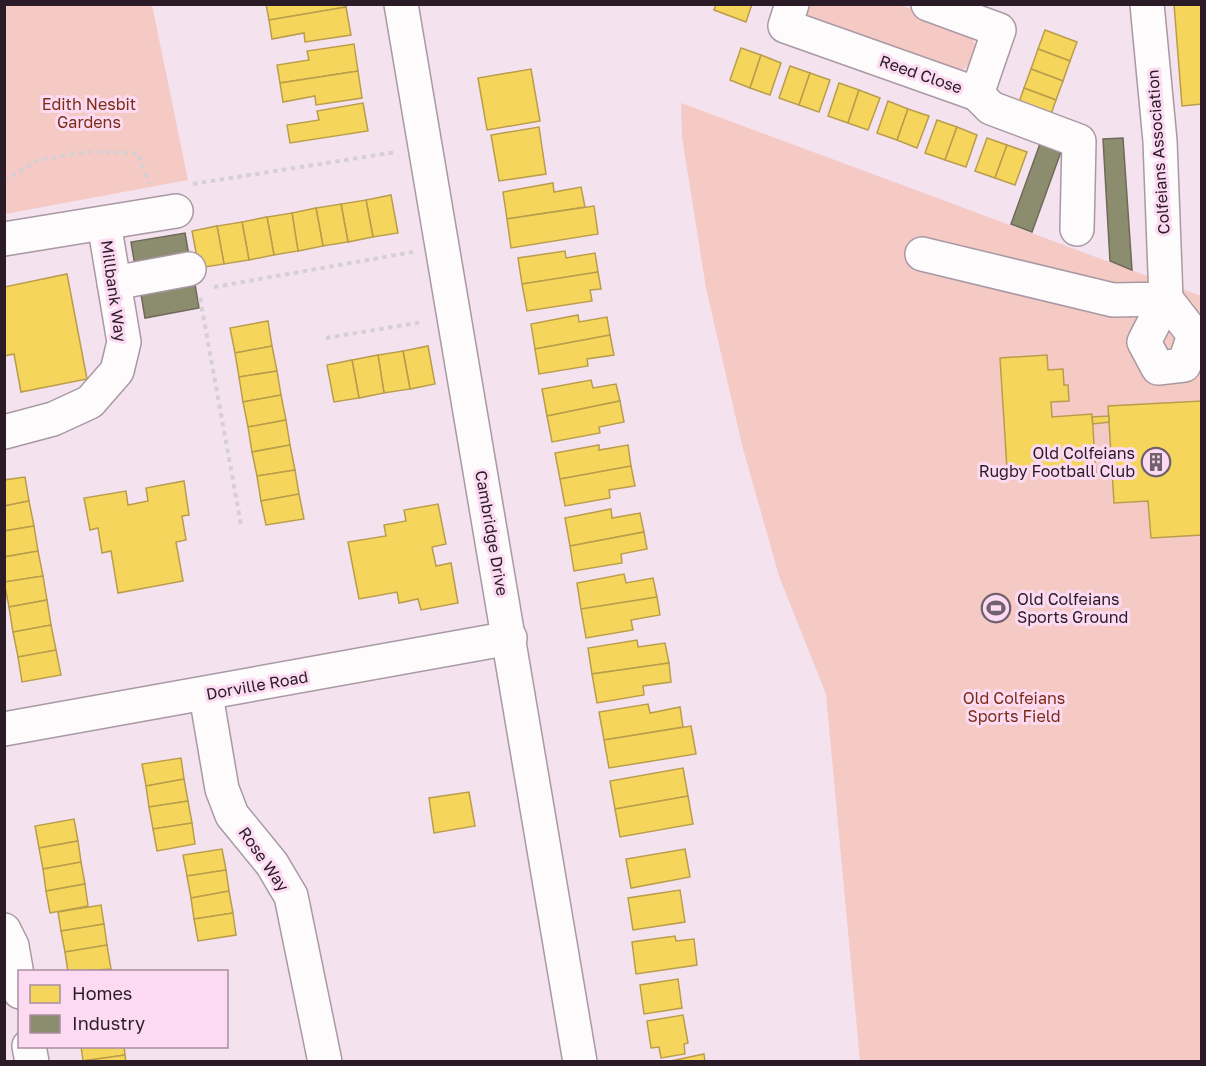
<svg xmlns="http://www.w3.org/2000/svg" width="1206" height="1066" viewBox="0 0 1206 1066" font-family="'Golos Text',sans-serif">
  <rect width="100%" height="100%" fill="#f4e2ee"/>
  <!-- green -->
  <g fill="#f5c9c4">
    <path d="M5,4L152,5L188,180L5,214Z"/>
    <path d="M806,4L900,5L963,27L970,33L977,49L971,65L955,74L813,23L808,16Z"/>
    <path d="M681,103L1201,296V1061H860L826,694L779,576L742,445L706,288L682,137Z"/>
  </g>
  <!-- homes -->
  <g fill="#f6d55c" stroke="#b99d4c" stroke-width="1.5">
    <path d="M266,4H346V7L269,20Z"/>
    <path d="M716,4H752L746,22L714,10Z"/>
    <path d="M1174,4H1202V104L1182,106Z"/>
    <path d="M346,7L351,35L305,42L304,33L272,39L269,20Z"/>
    <path d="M1045,30L1077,42L1070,61L1038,49Z"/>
    <path d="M354,44L358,71L280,83L277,65L309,60L307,51Z"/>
    <path d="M741,48L761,55L750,88L730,80Z"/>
    <path d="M1038,49L1070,61L1063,81L1031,69Z"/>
    <path d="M761,55L781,63L770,95L750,88Z"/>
    <path d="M790,66L810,73L799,105L779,98Z"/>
    <path d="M531,69L540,121L487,130L478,78Z"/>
    <path d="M1031,69L1063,81L1056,100L1024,88Z"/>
    <path d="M358,71L362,98L316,105L315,96L283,102L280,83Z"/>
    <path d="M810,73L830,80L819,112L799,105Z"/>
    <path d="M839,83L859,90L848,123L828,116Z"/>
    <path d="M1024,88L1056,100L1049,120L1017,108Z"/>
    <path d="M859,90L880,98L868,130L848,123Z"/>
    <path d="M888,101L908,109L897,140L877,133Z"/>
    <path d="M363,103L368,131L290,143L287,125L319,120L317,111Z"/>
    <path d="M908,109L929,116L917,148L897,140Z"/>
    <path d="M937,120L957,127L945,160L925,153Z"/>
    <path d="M539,127L546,174L499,181L491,135Z"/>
    <path d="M957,127L977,135L966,167L945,160Z"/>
    <path d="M987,138L1007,145L995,178L975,171Z"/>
    <path d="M1007,145L1027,152L1015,185L995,178Z"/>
    <path d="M553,183L554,192L581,187L585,207L507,219L503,192Z"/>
    <path d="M391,195L398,233L373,237L366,200Z"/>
    <path d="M366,200L373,237L348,242L341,204Z"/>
    <path d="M341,204L348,242L323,246L316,208Z"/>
    <path d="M594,206L598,234L511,248L507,219Z"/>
    <path d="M316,208L323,246L298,251L292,213Z"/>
    <path d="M292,213L298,251L274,255L267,217Z"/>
    <path d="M267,217L274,255L249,260L242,222Z"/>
    <path d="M242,222L249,260L224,264L217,226Z"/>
    <path d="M217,226L224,264L199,268L192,231Z"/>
    <path d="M565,251L566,258L595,253L598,272L522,284L518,258Z"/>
    <path d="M598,272L601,289L590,290L592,301L527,311L522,284Z"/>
    <path d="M67,274L87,379L21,392L14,354L4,356V287Z"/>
    <path d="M578,315L579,322L607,317L610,335L535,349L531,324Z"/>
    <path d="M268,321L272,346L235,353L230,328Z"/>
    <path d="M610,335L614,355L587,359L588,366L539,374L535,349Z"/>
    <path d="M272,346L277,371L239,377L235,353Z"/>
    <path d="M428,346L435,384L410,389L403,351Z"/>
    <path d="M403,351L410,389L384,393L378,355Z"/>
    <path d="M378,355L384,393L359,398L352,360Z"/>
    <path d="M1047,355L1048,370L1063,369L1064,385H1068L1069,401L1051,402L1052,417L1092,414L1096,474L1042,477L1041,467L1007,469L1000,358Z"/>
    <path d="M352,360L359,398L334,402L327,365Z"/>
    <path d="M277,371L281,395L243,402L239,377Z"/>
    <path d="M591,380L593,388L616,384L620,401L547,416L542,389Z"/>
    <path d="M281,395L286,420L248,427L243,402Z"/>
    <path d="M620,401L624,422L599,427L600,433L552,442L547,416Z"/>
    <path d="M1202,401V535L1151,538L1148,501L1114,503L1108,406Z"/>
    <path d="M1109,416V422L1093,424L1092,417Z"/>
    <path d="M286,420L290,445L252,452L248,427Z"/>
    <path d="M290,445L295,470L257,476L252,452Z"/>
    <path d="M599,445V450L628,445L631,466L560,479L555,453Z"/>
    <path d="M631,466L635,486L609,490L610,498L565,506L560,479Z"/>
    <path d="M295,470L299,494L261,501L257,476Z"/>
    <path d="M25,477L29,501L4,506V480Z"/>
    <path d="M184,481L189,515L182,516L186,540L176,542L183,581L118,593L111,551L102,553L98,528L90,530L84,498L126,491L128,505L148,501L146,488Z"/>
    <path d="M299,494L304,519L266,525L261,501Z"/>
    <path d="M29,501L34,526L4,531V506Z"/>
    <path d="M438,504L446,544L432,547L436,566L451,563L458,603L421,610L418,599L399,603L397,592L359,599L348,542L386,536L384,525L406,521L404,510Z"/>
    <path d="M611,509L612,518L640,513L644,532L570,546L565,518Z"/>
    <path d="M34,526L38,551L4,557V531Z"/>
    <path d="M644,532L647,549L621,554L622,563L574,571L570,546Z"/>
    <path d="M38,551L43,576L4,582V557Z"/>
    <path d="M624,574L626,583L653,578L657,597L581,609L577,583Z"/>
    <path d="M43,576L47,600L9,607L4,582Z"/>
    <path d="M657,597L660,615L631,620L633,630L586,638L581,609Z"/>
    <path d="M47,600L51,625L13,632L9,607Z"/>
    <path d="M51,625L56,650L18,657L13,632Z"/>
    <path d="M637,640L638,647L665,643L669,663L592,674L588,648Z"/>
    <path d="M56,650L61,675L22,682L18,657Z"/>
    <path d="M669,663L671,682L643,686L644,695L597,703L592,674Z"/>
    <path d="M648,704L650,713L680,707L683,727L604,740L599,712Z"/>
    <path d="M691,726L696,754L609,768L604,740Z"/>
    <path d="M181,758L184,779L146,786L142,764Z"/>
    <path d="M683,768L688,796L615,809L610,781Z"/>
    <path d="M184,779L188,801L149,807L146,786Z"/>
    <path d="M469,792L475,826L434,833L429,798Z"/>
    <path d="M688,796L693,824L620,837L615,809Z"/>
    <path d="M188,801L192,823L153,829L149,807Z"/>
    <path d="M74,819L78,841L39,848L35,826Z"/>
    <path d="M192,823L195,844L157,851L153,829Z"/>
    <path d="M78,841L81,862L43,869L39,848Z"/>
    <path d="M222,849L226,870L187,876L183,855Z"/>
    <path d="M685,849L690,877L631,888L626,859Z"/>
    <path d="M81,862L85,884L46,891L43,869Z"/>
    <path d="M226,870L229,891L191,898L187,876Z"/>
    <path d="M85,884L88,906L50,913L46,891Z"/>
    <path d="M680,890L685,922L633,930L628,898Z"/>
    <path d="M229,891L233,913L194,919L191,898Z"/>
    <path d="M101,905L104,924L61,931L58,912Z"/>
    <path d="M233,913L236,935L198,941L194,919Z"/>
    <path d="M104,924L107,945L65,952L61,931Z"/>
    <path d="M675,936L676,941L694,939L697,965L636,974L632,942Z"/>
    <path d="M107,945L111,969L68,972L65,952Z"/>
    <path d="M678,979L682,1008L644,1014L640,985Z"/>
    <path d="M683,1015L688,1043L684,1044L685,1054L661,1058L659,1047L651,1048L647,1021Z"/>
    <path d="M81,1046H124L125,1055L83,1061Z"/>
    <path d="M704,1054L705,1062H666Z"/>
    <path d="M125,1055L126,1062H83V1061Z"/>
  </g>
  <!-- industry -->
  <g fill="#8c8c6e" stroke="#6f6a58" stroke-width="1.5">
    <path d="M1123,138L1132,270L1110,261L1103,139Z"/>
    <path d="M1041,141L1062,149L1032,232L1011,224Z"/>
    <path d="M185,233L189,256L135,266L131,242Z"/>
    <path d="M195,284L199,308L145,318L141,294Z"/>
  </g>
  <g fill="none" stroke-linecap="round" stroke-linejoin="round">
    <!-- minor casing -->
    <g stroke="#a999a4" stroke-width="36">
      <g id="minor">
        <path d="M401,4L580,1062"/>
        <path d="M792,4L785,26L977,94L999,30L928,4"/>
        <path d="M977,94L991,108L1079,141L1077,229"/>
        <path d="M4,239L176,211"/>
        <path d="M922,254L1113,300L1166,299L1160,141L1147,4"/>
        <path d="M114,283L189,269"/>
        <path d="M1166,299L1194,335L1184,365L1158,368L1144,342Z"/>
        <path d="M4,432L53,419L90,402L117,371L124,342L104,223"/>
        <path d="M206,695L222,789L232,815L272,864L291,896L325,1062"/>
        <path d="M4,729L510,638"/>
        <path d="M4,930L12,946L20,992"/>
        <path d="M29,1046L32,1062"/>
      </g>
    </g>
    <!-- path -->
    <g stroke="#d5d0d4" stroke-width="4" stroke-dasharray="4.5 4.5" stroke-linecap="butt">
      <path d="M4,181L38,160L87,152L138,153L149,184"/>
      <path d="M193,184L396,152"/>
      <path d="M214,287L413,252"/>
      <path d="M200,298L241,525"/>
      <path d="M326,338L423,322"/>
    </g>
    <!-- minor -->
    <use href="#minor" stroke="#fdfbfc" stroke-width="33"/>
  </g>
  <!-- icons -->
  <defs>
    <g id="building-ring" transform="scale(1.5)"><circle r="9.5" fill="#fcdaf2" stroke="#71616c" stroke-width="1.5"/><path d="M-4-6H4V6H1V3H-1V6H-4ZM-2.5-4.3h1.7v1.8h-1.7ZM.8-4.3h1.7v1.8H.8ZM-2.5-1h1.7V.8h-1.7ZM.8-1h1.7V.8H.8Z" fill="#71616c"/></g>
    <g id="stadium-ring" transform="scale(1.5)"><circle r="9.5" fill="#fcdaf2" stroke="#71616c" stroke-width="1.5"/><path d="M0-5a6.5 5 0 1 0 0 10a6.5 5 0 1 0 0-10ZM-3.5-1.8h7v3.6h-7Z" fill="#71616c"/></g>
  </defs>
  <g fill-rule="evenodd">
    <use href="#building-ring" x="1156" y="462"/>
    <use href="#stadium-ring" x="996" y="608"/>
  </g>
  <g text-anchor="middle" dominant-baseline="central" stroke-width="6" stroke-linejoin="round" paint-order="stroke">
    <!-- street labels -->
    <g font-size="16" fill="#2a1b26" stroke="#fcdaf2">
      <text transform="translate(921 74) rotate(19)">Reed Close</text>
      <text transform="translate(1158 152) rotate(-94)">Colfeians Association</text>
      <text transform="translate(114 291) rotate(82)">Millbank Way</text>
      <text transform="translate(492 533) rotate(80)">Cambridge Drive</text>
      <text transform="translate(257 685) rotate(-10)">Dorville Road</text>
      <text transform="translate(264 859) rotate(55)">Rose Way</text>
    </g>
    <!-- park labels -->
    <g font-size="16" fill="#7b2d16" stroke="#fcdaf2">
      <text x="89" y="104">Edith Nesbit<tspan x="89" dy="18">Gardens</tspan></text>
      <text x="1014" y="698">Old Colfeians<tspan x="1014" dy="18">Sports Field</tspan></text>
    </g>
    <!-- poi labels -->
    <g font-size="16" fill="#2a1b26" stroke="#fcdaf2" text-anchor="end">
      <text x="1135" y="453">Old Colfeians<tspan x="1135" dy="18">Rugby Football Club</tspan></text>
      <text x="1017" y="599" text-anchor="start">Old Colfeians<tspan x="1017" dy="18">Sports Ground</tspan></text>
    </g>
  </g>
  <!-- border -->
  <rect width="1206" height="1066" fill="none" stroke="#2a1b26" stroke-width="12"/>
  <!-- legend -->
  <rect x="18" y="970" width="210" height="78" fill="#fcdaf2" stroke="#a88ea0" stroke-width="1.5"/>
  <rect x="30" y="985" width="30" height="18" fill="#f6d55c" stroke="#a88ea0" stroke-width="1.5"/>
  <text x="72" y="1000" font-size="18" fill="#2a1b26">Homes</text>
  <rect x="30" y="1015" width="30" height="18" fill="#8c8c6e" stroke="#a88ea0" stroke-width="1.5"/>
  <text x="72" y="1030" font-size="18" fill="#2a1b26">Industry</text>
</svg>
